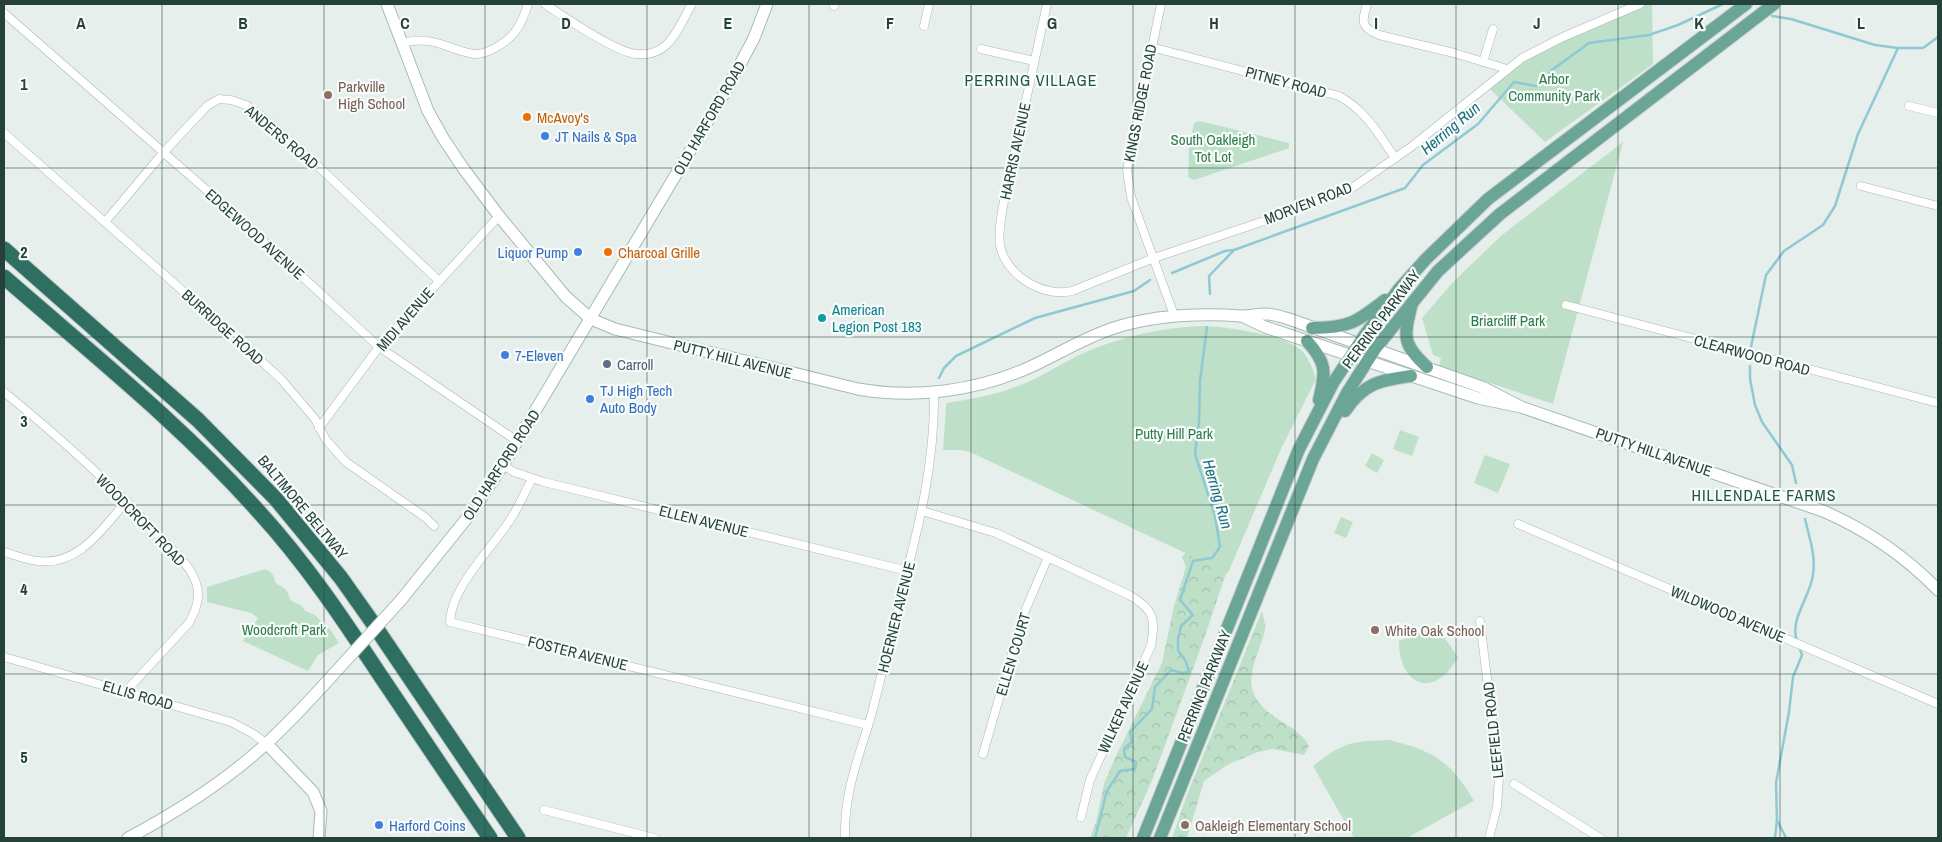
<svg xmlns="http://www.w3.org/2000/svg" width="1942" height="842" viewBox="0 0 1942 842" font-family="'Archivo Narrow',sans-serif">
  <defs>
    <pattern id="forest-crowns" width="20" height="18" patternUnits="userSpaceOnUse" patternTransform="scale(1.25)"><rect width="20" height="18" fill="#bfe0c8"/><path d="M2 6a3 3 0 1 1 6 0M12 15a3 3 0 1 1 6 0" fill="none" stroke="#a4c1ad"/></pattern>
  </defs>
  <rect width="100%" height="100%" fill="#e6efeb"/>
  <!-- forest -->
  <g fill="url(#forest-crowns)">
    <path d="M1251,511L1224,579L1204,639L1153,778L1126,838H1090L1096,822L1104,784L1116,756L1162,663L1174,606L1186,567L1182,557L1188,550Z"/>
    <path d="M1262,611C1263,617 1266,624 1265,630C1261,650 1245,673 1254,694C1265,720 1297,723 1309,746L1304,755L1273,749L1258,752L1229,764L1204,781L1187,838H1172L1187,795Z"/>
  </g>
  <!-- park -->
  <g fill="#bfe0c8">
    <path d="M1644,4H1652L1653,64L1545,142L1489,88L1530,53L1589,26Z"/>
    <path d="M1200,121L1289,143V148L1194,180L1188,177L1189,149L1194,123Z"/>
    <path d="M1623,142L1553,404L1439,366L1441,358L1433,355L1422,318L1454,281L1502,235Z"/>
    <path d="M1201,326C1225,326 1286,335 1302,351C1309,359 1313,369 1316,379L1281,449L1228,573L970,452L960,450H943L946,406L947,403C971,399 995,395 1018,386C1040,378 1059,365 1079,355C1118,337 1159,328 1201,326Z"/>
    <path d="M1400,430L1419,437L1412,456L1393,449Z"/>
    <path d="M1372,453L1384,460L1377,473L1365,466Z"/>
    <path d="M1485,455L1510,464L1498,493L1474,483Z"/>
    <path d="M1341,517L1353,522L1346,538L1334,533Z"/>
    <path d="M265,569C271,572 275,575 275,582C279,586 283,586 286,590C289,593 288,598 292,601C298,605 302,603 305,611L315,615L320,620L322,624L330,629L339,643L318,655L308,671L243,641L258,618L251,613L207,602V587Z"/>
    <path d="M1430,628L1439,630L1458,657C1436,699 1399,688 1399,641Z"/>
    <path d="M1390,740C1433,751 1451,761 1474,801L1407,838H1354L1313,766C1343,742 1352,741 1390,740Z"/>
  </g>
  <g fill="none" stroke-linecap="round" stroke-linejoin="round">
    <!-- stream -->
    <g stroke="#8ec9d4" stroke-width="2.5">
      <path d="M1772,16L1791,19L1875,45L1898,48H1923L1938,37"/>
      <path d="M1172,273L1225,251L1234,250"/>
      <path d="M1210,294L1209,276L1234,250L1405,188L1423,165L1478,124L1514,82L1536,86L1546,80L1552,70L1589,43L1649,35L1678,25L1723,4"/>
      <path d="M1751,347L1766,275L1784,251L1823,225L1835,206L1858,134L1898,48"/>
      <path d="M1750,366V379L1755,405L1762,422L1792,465L1796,483"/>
      <path d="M939,378L944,368L956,356L1035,318L1134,291L1150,280"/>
      <path d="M1797,641C1789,619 1811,596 1813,574C1816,556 1809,536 1805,519"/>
      <path d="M1778,822L1786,838"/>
      <path d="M1095,838L1107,791L1120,771L1135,769L1136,762L1125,757L1124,749L1132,742L1130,732L1152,709L1155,687L1171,670L1182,673L1189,672L1186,662L1178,650V640L1181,626L1193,615L1180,600L1193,561L1212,558L1220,547L1215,516L1195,454L1199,422L1200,381L1207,327"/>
      <path d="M1775,838L1777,820L1776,783L1789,712L1793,677L1802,655L1799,646"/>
    </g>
    <!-- street casing -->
    <g stroke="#a8b8b2" stroke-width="9">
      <g id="street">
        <path d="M545,4C564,17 615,52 636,54C646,55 657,53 665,46C677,36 684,17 692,4"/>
        <path d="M1047,4L1003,206C1001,219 998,232 1000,245C1005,275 1043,298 1072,291L1154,258L1264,221L1349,190L1411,147L1522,58L1563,37L1640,4"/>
        <path d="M1161,4L1127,170L1131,197L1174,315"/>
        <path d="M1367,4C1362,22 1360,27 1379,35L1454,53L1507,69"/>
        <path d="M834,6V4"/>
        <path d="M4,13L234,214L379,347L517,441"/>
        <path d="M924,26L929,4"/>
        <path d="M402,43C437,35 444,49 474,54C487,55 507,42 515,32C521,24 525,14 528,4"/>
        <path d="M1151,47L1339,96C1365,110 1379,134 1395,158"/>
        <path d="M981,49L1034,61"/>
        <path d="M1483,62L1493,29"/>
        <path d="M1909,106L1938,113"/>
        <path d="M4,133L218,322L281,379L315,419L326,440L346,462L426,518L434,526"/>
        <path d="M1861,186L1938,206"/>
        <path d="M105,222L163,153L207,106L219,99L231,100L246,105L264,118L321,169L439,281"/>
        <path d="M1566,305L1938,403"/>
        <path d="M4,392C58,436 111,483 158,535C171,549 190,564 196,583C201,597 196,610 189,623L126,691"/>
        <path d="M319,428L379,347L499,216"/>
        <path d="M503,465L514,472L544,482L908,571"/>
        <path d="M532,479C524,494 518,509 508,523C490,550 451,588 450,622L868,725"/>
        <path d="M922,511L996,533L1129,595C1154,609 1156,619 1151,646L1090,780L1081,817"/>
        <path d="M1518,524L1938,704"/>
        <path d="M4,552C15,555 26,560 38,561C80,566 102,528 127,501"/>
        <path d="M1480,621L1499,777L1497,807L1489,838"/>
        <path d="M4,657L231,722L252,733L267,744"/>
        <path d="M983,754L1022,618L1048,557"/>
        <path d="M1514,784L1600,838"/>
        <path d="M544,810L654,838"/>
        <path d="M845,838C844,788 860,756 873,709C883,668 893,628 903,587C920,522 935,460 934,392"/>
      </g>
    </g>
    <!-- secondary casing -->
    <g stroke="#a4bbb3" stroke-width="13">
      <g id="secondary">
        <path d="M387,4L428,111L443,138L463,168L499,216L566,297L591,319L615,329L858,389C915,399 975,391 1028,368C1057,355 1083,338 1114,328C1155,315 1197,313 1241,316C1250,316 1258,314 1267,314C1274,314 1282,317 1289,319L1484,388L1521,407"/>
        <path d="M1244,317L1265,327L1478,398L1521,407L1823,511C1867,530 1905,556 1938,590"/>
        <path d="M401,600L471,513L503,465L728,87L754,38L767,4"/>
        <path d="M267,744L313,792L321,811L319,838"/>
        <path d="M128,838C177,812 226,781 267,743C290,722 311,699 331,677"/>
      </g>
    </g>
    <!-- primary casing -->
    <g stroke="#c2cac8" stroke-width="14">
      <g id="primary">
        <path d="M1412,303C1404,336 1401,343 1427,367"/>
        <path d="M1312,328C1349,328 1357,322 1385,300"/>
        <path d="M1307,341C1327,363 1326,372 1319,400"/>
        <path d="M1345,411C1363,384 1379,380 1411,376"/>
        <path d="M1143,838L1299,449L1333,383L1364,336L1399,289L1426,259L1488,199L1746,4"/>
        <path d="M1160,838L1313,459L1347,393L1375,349L1438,271L1500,214L1774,4"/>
      </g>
    </g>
    <!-- highway casing -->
    <g stroke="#c2cac8" stroke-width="17">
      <g id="highway">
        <path d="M4,249L198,420L276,499L341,578L370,619L518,838"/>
        <path d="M4,277C91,353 182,425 259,512C305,562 343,619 380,675C417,730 453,784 490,838"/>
      </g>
    </g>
    <!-- street -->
    <use href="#street" stroke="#fff" stroke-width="8"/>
    <!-- secondary -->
    <use href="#secondary" stroke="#fff" stroke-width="11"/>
    <!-- primary -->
    <use href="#primary" stroke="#6aa596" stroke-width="12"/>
    <!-- highway -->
    <use href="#highway" stroke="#2f6f62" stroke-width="15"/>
    <!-- secondary-bridge casing -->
    <g stroke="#a4bbb3" stroke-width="13" stroke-linecap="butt">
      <path id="secondary-bridge" d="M331,677L401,600"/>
    </g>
    <!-- secondary-bridge -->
    <use href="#secondary-bridge" stroke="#fff" stroke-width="11"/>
  </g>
  <!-- grid -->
  <path fill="none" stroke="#24423a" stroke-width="1" stroke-opacity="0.55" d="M162,4V838M324,4V838M485,4V838M647,4V838M809,4V838M971,4V838M1133,4V838M1295,4V838M1456,4V838M1618,4V838M1780,4V838M4,168H1938M4,337H1938M4,505H1938M4,674H1938"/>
  <!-- markers -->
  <g fill="#8d6e63" stroke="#f7fbf9" stroke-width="2">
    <circle cx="328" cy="95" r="5"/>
    <circle cx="1375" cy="630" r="5"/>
    <circle cx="1185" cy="825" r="5"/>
  </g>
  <g fill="#e8710a" stroke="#f7fbf9" stroke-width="2">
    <circle cx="527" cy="117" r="5"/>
    <circle cx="608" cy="252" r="5"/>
  </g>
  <g fill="#3f7fe0" stroke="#f7fbf9" stroke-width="2">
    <circle cx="545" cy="136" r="5"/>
    <circle cx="578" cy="252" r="5"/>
    <circle cx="505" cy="355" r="5"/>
    <circle cx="590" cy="399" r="5"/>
    <circle cx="379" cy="825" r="5"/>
  </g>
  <circle fill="#0f9aa8" stroke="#f7fbf9" stroke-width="2" cx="822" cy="318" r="5"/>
  <circle fill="#5c6f8a" stroke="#f7fbf9" stroke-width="2" cx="607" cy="364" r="5"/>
  <g text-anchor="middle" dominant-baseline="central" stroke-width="4.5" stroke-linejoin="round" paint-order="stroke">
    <!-- park labels -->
    <g font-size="15" fill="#2d7a4b" stroke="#f7fbf9">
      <text x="1554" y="78">Arbor<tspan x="1554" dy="17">Community Park</tspan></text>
      <text x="1213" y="139">South Oakleigh<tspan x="1213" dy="17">Tot Lot</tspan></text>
      <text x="1508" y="320">Briarcliff Park</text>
      <text x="1174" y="433">Putty Hill Park</text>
      <text x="284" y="629">Woodcroft Park</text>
    </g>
    <!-- street labels -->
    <g font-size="15" fill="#24423a" stroke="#f7fbf9">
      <text transform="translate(1286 82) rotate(15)">PITNEY ROAD</text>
      <text transform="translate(1140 103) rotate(-79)">KINGS RIDGE ROAD</text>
      <text transform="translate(709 118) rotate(-60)">OLD HARFORD ROAD</text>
      <text transform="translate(282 137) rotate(40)">ANDERS ROAD</text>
      <text transform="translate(1015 151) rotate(-78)">HARRIS AVENUE</text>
      <text transform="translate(1308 203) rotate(-21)">MORVEN ROAD</text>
      <text transform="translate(255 234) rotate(42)">EDGEWOOD AVENUE</text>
      <text transform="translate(405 319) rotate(-49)">MIDI AVENUE</text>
      <text transform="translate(1381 319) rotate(-53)">PERRING PARKWAY</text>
      <text transform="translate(223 327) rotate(42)">BURRIDGE ROAD</text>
      <text transform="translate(1752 355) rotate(15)">CLEARWOOD ROAD</text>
      <text transform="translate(733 359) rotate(14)">PUTTY HILL AVENUE</text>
      <text transform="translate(1654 452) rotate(19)">PUTTY HILL AVENUE</text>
      <text transform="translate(501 465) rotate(-57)">OLD HARFORD ROAD</text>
      <text transform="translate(303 507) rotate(50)">BALTIMORE BELTWAY</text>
      <text transform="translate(141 520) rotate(46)">WOODCROFT ROAD</text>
      <text transform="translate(704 521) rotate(14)">ELLEN AVENUE</text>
      <text transform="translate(1728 614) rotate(23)">WILDWOOD AVENUE</text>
      <text transform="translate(896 617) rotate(-76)">HOERNER AVENUE</text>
      <text transform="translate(578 653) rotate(14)">FOSTER AVENUE</text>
      <text transform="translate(1013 654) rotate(-73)">ELLEN COURT</text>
      <text transform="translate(1204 686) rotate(-68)">PERRING PARKWAY</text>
      <text transform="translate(138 695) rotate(16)">ELLIS ROAD</text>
      <text transform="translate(1123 707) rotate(-65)">WILKER AVENUE</text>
      <text transform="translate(1493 730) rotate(-96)">LEEFIELD ROAD</text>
    </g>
    <!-- education labels -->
    <g font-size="15" fill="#785e54" stroke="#f7fbf9" text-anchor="start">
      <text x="338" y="86">Parkville<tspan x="338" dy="17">High School</tspan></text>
      <text x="1385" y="630">White Oak School</text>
      <text x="1195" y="825">Oakleigh Elementary School</text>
    </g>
    <!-- food labels -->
    <g font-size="15" fill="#c56008" stroke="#f7fbf9" text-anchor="start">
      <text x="537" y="117">McAvoy's</text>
      <text x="618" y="252">Charcoal Grille</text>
    </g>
    <!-- shop labels -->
    <g font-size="15" fill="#366cbe" stroke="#f7fbf9" text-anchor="start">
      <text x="555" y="136">JT Nails &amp; Spa</text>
      <text x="568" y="252" text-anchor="end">Liquor Pump</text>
      <text x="515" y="355">7-Eleven</text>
      <text x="600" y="390">TJ High Tech<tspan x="600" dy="17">Auto Body</tspan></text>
      <text x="389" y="825">Harford Coins</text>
    </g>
    <!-- culture labels -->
    <g font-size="15" fill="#0d838f" stroke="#f7fbf9" text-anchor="start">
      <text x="832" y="309">American<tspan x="832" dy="17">Legion Post 183</tspan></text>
    </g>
    <!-- service labels -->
    <g font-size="15" fill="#4e5e75" stroke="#f7fbf9" text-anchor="start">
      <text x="617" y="364">Carroll</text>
    </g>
    <!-- neighbourhood labels -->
    <g font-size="16" letter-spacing="1" fill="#1f5548" stroke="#f7fbf9">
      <text x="1031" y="80">PERRING VILLAGE</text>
      <text x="1764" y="495">HILLENDALE FARMS</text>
    </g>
    <!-- water labels -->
    <g font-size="16" font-style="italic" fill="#1c6f80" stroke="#f7fbf9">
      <text transform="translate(1450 128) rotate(-40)">Herring Run</text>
      <text transform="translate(1218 494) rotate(74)">Herring Run</text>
    </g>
  </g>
  <g font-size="16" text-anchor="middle" font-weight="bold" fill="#24423a" stroke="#f7fbf9" stroke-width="4.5" stroke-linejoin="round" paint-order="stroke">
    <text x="81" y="29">A</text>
    <text x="243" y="29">B</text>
    <text x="405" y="29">C</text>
    <text x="566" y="29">D</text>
    <text x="728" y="29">E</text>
    <text x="890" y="29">F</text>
    <text x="1052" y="29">G</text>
    <text x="1214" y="29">H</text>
    <text x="1376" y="29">I</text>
    <text x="1537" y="29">J</text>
    <text x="1699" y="29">K</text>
    <text x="1861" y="29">L</text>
    <text x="24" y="90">1</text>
    <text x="24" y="258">2</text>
    <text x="24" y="427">3</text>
    <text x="24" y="595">4</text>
    <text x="24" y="763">5</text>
  </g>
  <!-- border -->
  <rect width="1942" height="842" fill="none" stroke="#24423a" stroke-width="10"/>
</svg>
